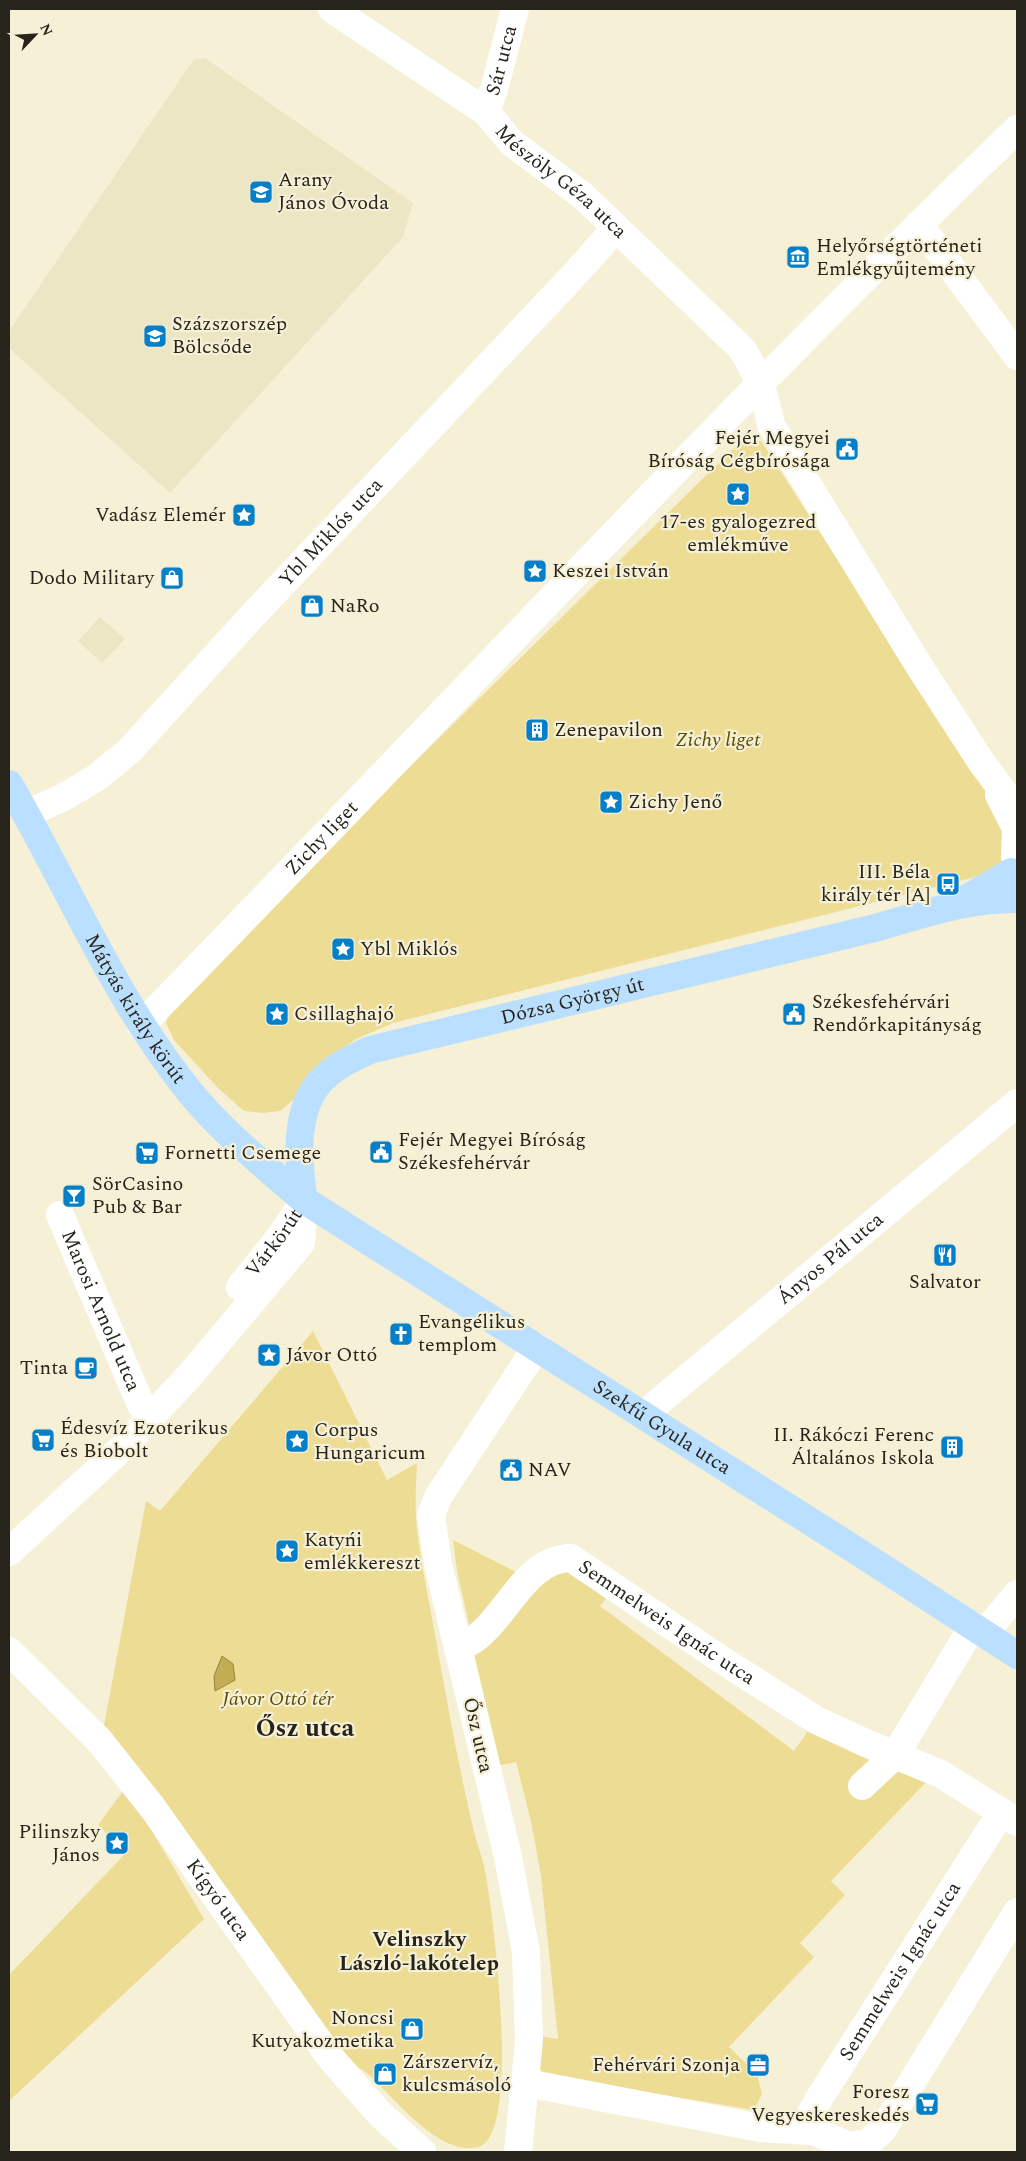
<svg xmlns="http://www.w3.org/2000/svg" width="1026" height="2161" viewBox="0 0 1026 2161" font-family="Spectral,serif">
  <rect width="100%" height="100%" fill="#f6f0d7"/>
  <!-- built -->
  <g fill="#ede6c5">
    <path d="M205,58L413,203L403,237L170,493L9,348V331L194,59Z"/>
    <path d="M100,617L125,639L102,663L78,641Z"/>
  </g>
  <!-- green -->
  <g fill="#eddc94">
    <path d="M741,441H761L1014,833L1003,870L393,1023L356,1039L320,1066L299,1095L280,1111L263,1113L244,1111L218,1088L174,1040L166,1023L172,1006L191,982Z"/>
    <path d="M313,1331L387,1480L417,1463C416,1488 414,1513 418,1537C423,1574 431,1610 437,1646C448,1707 459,1768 473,1828C476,1841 481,1853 484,1866C493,1907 521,2127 481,2146C442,2161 393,2096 368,2074C359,2066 343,2063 332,2059L103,1731L146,1501L160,1511Z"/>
    <path d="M453,1540L516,1572L471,1633L457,1571Z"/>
    <path d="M559,1566L608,1596L600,1606L794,1751L810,1728L930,1778L831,1881L845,1895L800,1943L814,1957L729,2047L757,2074L762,2094L754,2110L557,2077L542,2072L536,2064L539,2036L558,2039L541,1876L532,1826L516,1762L495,1766L470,1642Z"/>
    <path d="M126,1787L204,1919L9,2101V1975L126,1853L98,1825Z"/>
  </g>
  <!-- water -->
  <path fill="#c2ad54" stroke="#948443" d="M222,1656L233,1664L235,1680L215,1691L214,1676Z"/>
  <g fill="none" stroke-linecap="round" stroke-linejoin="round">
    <!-- minor -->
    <g stroke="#fff" stroke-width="28">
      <path id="s1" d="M332,9L486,112L512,143L583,196L742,349C757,372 766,398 771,425L921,669L982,763L1017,810"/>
      <path id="s2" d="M486,112L495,86L515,9"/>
      <path d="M919,224L1017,356"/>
      <path d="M999,795L1016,828L1015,857"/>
      <path id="s3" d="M26,814L62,798L96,778L129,751L253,615L576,273L616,228"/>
      <path id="s4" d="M141,1025C433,726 716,419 1017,129"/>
      <path id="s5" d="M60,1215L141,1405"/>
      <path id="s6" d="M240,1287L283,1233L302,1204"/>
      <path id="s7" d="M643,1415L1017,1103"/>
      <path d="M9,1552L123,1447L191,1374L301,1243L304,1200"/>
      <path d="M984,1634L1017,1594"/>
      <path id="s8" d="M458,1648C467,1644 475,1640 483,1632C510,1607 530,1558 571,1558L725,1662L816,1720L868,1744L941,1774L1017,1822"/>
      <path id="s9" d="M9,1651L99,1740L152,1807L330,2057L380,2114L422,2152"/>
      <path d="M862,1786L895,1755L973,1626"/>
      <path d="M527,2083L760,2128L813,2131L850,2146L868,2143L883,2129L1017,1912"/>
      <path id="s10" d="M813,2131L810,2115L820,2097L1001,1813"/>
      <path d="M518,2152L529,2040L526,1952L508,1857L438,1564L431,1516L438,1497L537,1347"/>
    </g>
    <!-- major -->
    <g stroke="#badfff" stroke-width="28">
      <path id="s11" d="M9,784C69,887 114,998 189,1091C222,1132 265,1166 304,1200L860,1553L1017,1655"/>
      <path d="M966,899L1011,872"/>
      <path id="s12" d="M304,1200C298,1165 294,1114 318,1084C332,1067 351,1059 370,1050L875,928C921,915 969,898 1017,899"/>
    </g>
  </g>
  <!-- icons -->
  <defs>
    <g id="school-square" transform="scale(1.25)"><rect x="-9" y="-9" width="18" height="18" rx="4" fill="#057fc8" stroke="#f6f0d7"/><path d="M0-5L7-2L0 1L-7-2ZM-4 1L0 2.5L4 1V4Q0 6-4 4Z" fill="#fff"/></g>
    <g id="museum-square" transform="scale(1.25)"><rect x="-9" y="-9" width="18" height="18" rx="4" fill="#057fc8" stroke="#f6f0d7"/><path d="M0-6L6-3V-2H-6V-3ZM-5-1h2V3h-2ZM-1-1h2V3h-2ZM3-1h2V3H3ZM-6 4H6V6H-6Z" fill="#fff"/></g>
    <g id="civic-square" transform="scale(1.25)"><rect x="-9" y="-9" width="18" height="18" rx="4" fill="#057fc8" stroke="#f6f0d7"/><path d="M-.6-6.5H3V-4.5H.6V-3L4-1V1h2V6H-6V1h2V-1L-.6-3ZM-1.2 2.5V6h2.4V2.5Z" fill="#fff"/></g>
    <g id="sight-square" transform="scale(1.25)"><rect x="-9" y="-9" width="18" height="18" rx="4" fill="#057fc8" stroke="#f6f0d7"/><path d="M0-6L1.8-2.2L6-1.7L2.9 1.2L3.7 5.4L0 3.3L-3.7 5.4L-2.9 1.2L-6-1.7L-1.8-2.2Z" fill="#fff"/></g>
    <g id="shop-square" transform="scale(1.25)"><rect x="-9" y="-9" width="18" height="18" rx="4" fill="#057fc8" stroke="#f6f0d7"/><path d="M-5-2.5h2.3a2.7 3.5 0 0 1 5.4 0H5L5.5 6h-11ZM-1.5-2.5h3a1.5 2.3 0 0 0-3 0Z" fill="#fff"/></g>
    <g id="building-square" transform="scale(1.25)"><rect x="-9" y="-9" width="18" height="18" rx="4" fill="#057fc8" stroke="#f6f0d7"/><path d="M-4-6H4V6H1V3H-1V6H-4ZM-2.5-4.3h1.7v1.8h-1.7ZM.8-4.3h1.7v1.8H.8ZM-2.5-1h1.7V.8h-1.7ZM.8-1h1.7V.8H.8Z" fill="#fff"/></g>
    <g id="bus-square" transform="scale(1.25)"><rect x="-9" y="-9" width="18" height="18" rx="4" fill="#057fc8" stroke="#f6f0d7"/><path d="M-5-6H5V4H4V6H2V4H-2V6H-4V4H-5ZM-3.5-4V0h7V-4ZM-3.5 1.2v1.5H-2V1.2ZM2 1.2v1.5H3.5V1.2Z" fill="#fff"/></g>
    <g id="supermarket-square" transform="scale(1.25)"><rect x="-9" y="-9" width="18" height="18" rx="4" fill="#057fc8" stroke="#f6f0d7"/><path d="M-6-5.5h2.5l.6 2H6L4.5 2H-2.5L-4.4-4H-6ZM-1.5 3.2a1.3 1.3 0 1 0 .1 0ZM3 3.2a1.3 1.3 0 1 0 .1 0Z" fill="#fff"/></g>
    <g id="bar-square" transform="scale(1.25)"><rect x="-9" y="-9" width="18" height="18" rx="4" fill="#057fc8" stroke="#f6f0d7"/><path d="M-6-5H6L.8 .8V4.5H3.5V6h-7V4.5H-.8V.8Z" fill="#fff"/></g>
    <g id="restaurant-square" transform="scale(1.25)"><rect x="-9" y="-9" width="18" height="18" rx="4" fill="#057fc8" stroke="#f6f0d7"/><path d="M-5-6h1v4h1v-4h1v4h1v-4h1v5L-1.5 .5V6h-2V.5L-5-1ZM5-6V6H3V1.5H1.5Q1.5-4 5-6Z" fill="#fff"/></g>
    <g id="church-square" transform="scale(1.25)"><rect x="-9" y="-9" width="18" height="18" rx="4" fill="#057fc8" stroke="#f6f0d7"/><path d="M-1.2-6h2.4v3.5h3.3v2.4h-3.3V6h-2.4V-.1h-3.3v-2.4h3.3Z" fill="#fff"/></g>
    <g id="cafe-square" transform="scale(1.25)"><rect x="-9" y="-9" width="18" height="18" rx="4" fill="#057fc8" stroke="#f6f0d7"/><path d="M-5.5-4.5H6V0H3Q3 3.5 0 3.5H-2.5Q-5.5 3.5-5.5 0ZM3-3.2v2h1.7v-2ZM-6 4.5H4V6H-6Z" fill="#fff"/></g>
    <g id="office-square" transform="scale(1.25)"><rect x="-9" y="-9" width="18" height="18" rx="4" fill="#057fc8" stroke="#f6f0d7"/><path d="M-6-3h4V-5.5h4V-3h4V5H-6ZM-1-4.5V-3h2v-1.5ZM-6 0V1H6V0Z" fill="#fff"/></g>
  </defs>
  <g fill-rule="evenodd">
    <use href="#school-square" x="261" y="192"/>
    <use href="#museum-square" x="798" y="257"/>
    <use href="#school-square" x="155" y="336"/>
    <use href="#civic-square" x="847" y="449"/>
    <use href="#sight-square" x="738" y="494"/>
    <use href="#sight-square" x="244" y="515"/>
    <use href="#sight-square" x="535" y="571"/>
    <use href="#shop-square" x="172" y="578"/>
    <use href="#shop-square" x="312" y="606"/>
    <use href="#building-square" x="537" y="730"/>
    <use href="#sight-square" x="611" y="802"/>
    <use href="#bus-square" x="948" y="884"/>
    <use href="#sight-square" x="343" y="949"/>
    <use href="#sight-square" x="277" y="1014"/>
    <use href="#civic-square" x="794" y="1014"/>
    <use href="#civic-square" x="381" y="1152"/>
    <use href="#supermarket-square" x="147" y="1153"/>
    <use href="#bar-square" x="74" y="1196"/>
    <use href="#restaurant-square" x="945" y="1255"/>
    <use href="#church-square" x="401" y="1334"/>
    <use href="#sight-square" x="269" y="1355"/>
    <use href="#cafe-square" x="86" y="1368"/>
    <use href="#supermarket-square" x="43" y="1440"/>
    <use href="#sight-square" x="297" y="1441"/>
    <use href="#building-square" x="952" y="1447"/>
    <use href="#civic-square" x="511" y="1470"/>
    <use href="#sight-square" x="287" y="1551"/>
    <use href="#sight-square" x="117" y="1843"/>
    <use href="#shop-square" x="412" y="2029"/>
    <use href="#office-square" x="758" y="2065"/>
    <use href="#shop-square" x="385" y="2074"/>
    <use href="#supermarket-square" x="927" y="2104"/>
  </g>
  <g text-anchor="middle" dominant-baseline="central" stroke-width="4.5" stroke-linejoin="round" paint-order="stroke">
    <!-- street labels -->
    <g font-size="20" fill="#27241b" stroke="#f6f0d7">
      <text stroke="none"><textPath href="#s2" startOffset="54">Sár utca</textPath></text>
      <text stroke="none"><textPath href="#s1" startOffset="288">Mészöly Géza utca</textPath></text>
      <text stroke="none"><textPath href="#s3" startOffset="419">Ybl Miklós utca</textPath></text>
      <text stroke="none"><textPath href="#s4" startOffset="260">Zichy liget</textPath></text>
      <text stroke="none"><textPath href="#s12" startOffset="391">Dózsa György út</textPath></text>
      <text stroke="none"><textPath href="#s11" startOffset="258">Mátyás király körút</textPath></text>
      <text stroke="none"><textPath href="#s6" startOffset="56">Várkörút</textPath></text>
      <text stroke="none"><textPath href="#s7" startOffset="244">Ányos Pál utca</textPath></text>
      <text stroke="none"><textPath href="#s5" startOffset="104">Marosi Arnold utca</textPath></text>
      <text stroke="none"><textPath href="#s11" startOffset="939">Szekfű Gyula utca</textPath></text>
      <text stroke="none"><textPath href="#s8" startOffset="264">Semmelweis Ignác utca</textPath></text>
      <text transform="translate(478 1735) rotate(77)">Ősz utca</text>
      <text stroke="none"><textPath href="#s9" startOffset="326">Kígyó utca</textPath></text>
      <text stroke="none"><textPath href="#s10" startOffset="186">Semmelweis Ignác utca</textPath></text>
    </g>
    <!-- poi labels -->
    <g font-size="20" fill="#27241b" stroke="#f6f0d7" text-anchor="start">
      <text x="278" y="180">Arany<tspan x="278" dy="23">János Óvoda</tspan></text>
      <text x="816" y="246">Helyőrségtörténeti<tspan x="816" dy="23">Emlékgyűjtemény</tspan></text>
      <text x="172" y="324">Százszorszép<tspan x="172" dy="23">Bölcsőde</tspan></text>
      <text x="830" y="438" text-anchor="end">Fejér Megyei<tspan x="830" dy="23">Bíróság Cégbírósága</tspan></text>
      <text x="226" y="515" text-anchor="end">Vadász Elemér</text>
      <text x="738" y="522" text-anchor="middle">17-es gyalogezred<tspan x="738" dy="23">emlékműve</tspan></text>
      <text x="552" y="571">Keszei István</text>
      <text x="154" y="578" text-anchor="end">Dodo Military</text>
      <text x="330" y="606">NaRo</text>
      <text x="554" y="730">Zenepavilon</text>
      <text x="628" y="802">Zichy Jenő</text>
      <text x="930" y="872" text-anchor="end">III. Béla<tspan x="930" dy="23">király tér [A]</tspan></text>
      <text x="360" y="949">Ybl Miklós</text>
      <text x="812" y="1002">Székesfehérvári<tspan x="812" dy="23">Rendőrkapitányság</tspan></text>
      <text x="294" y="1014">Csillaghajó</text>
      <text x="398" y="1140">Fejér Megyei Bíróság<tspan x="398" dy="23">Székesfehérvár</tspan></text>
      <text x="164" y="1153">Fornetti Csemege</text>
      <text x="92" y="1184">SörCasino<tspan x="92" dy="23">Pub &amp; Bar</tspan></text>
      <text x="945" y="1282" text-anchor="middle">Salvator</text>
      <text x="418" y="1322">Evangélikus<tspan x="418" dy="23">templom</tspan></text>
      <text x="286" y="1355">Jávor Ottó</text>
      <text x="68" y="1368" text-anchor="end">Tinta</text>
      <text x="60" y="1428">Édesvíz Ezoterikus<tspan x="60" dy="23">és Biobolt</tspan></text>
      <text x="314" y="1430">Corpus<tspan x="314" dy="23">Hungaricum</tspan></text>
      <text x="934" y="1435" text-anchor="end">II. Rákóczi Ferenc<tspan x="934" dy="23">Általános Iskola</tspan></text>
      <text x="528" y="1470">NAV</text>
      <text x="304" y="1540">Katyńi<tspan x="304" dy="23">emlékkereszt</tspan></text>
      <text x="100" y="1832" text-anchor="end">Pilinszky<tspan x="100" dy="23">János</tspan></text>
      <text x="394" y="2018" text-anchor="end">Noncsi<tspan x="394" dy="23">Kutyakozmetika</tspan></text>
      <text x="402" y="2062">Zárszervíz,<tspan x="402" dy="23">kulcsmásoló</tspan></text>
      <text x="740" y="2065" text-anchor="end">Fehérvári Szonja</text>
      <text x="910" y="2092" text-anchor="end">Foresz<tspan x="910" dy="23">Vegyeskereskedés</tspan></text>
    </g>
    <!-- park labels -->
    <g font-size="20" font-style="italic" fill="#5a4c01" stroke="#f6f0d7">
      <text x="718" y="740">Zichy liget</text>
      <text x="278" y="1699">Jávor Ottó tér</text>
    </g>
    <!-- neighbourhood labels -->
    <g font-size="21" font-weight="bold" fill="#27241b" stroke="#f6f0d7">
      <text x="419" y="1940">Velinszky<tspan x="419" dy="24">László-lakótelep</tspan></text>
    </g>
    <!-- district labels -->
    <g font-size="25" font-weight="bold" fill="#27241b" stroke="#f6f0d7">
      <text x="305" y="1729">Ősz utca</text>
    </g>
  </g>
  <!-- border -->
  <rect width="1026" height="2161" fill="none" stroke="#27241b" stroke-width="20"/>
  <!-- north arrow -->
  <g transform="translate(35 35) rotate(65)" stroke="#f6f0d7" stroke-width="4" paint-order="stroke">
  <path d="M0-4L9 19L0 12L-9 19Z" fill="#27241b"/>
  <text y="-8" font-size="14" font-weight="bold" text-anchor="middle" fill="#27241b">N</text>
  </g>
</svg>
